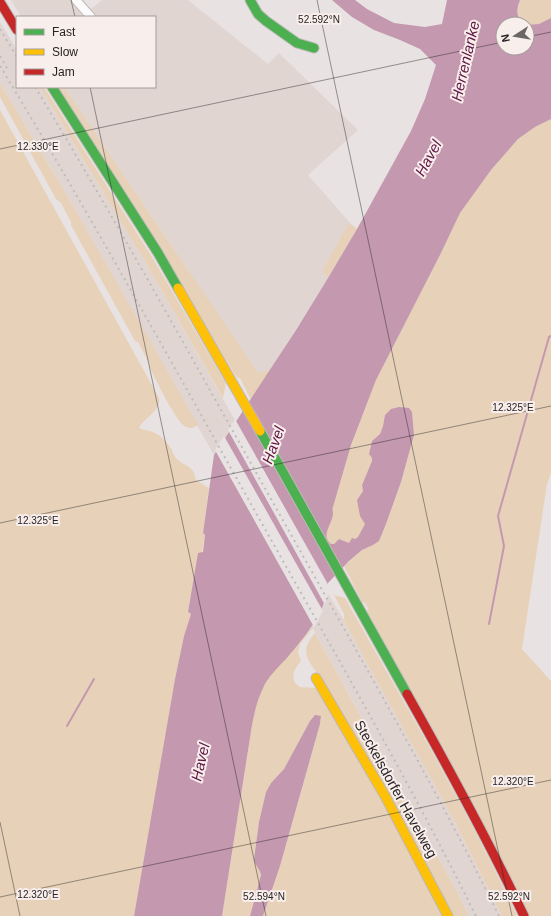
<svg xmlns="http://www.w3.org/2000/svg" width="551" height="916" viewBox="0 0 551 916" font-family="Helvetica,sans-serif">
  <rect width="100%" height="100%" fill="#e8e3e2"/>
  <!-- built -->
  <g fill="#e1d5d2">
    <path d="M11,0H83L91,9L102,0H188L268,64L279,53L358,130L308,175L351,224L347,226L324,274L328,278L270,370L258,374L64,87H155V17H21Z"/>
    <path d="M0,22L17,50V87H40L146,263L236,422L214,455L69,199L0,83Z"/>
    <path d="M327,592L344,620L352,636L454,820L502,916H469L457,892L312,627L321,610Z"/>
  </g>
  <!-- green -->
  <g fill="#e7d2b9">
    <path d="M520,0H551V18C547,20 543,23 539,24C521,29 514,16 520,0Z"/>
    <path d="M0,83L69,199L198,425C194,428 191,429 186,427C175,421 156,379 149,366V363L138,342L135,341L71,225V222L61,203L56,199L0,97Z"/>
    <path d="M40,87H44L152,257L226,383L223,398L146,263Z"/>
    <path d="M58,87H64L258,373L270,370L251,400L240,378H237Z"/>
    <path d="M0,110L159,398C161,411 144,418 139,428C153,432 161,433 170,447C173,451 174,457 178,460C188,468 193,465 196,480L209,488L203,533L205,535L202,552L194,577L188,612L191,614L184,636L175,679L134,916H0Z"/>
    <path d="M551,119V473L547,484L522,649L551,681V916H528L367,611L368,608L365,603L362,602L344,566L362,550L373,545L379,541L386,524L401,482L414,435L385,415L383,426L380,434L372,441L369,454L372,458V461L362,485L363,491L357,500L366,523L358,537L349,543L339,539L334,544H331C320,535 333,524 333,513C333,511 332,509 333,507L351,445L376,380L440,255L460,213L491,170L518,139L535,127Z"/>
    <path d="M351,224L357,229L328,278L324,274L323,270L347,226Z"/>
    <path d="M334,595L345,598C404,703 466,807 517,916H502L454,820L352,636L344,620V614Z"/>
    <path d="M312,627L313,628L300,644L298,653L301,661C295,669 291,673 295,683L300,687L317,688L322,680C310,662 297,653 315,633L457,892L469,916H263L280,866L320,724L321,718L313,717L284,769L271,783L266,792L259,822L254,859L261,875L250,916H222L252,725L258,697L266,683L276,668L286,659Z"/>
  </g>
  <!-- water -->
  <g fill="#c498ae">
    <path d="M332,0H355L367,9L394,23L425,27L442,24L447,0H520C516,10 516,18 525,24H503V48H527V25L539,24L551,18V119L535,127L518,139L491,170L460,213L440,255L376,380L351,445L333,507C332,509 333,511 333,513C333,524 320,535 331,544H334L339,539L349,543L352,538L355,539L358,537L365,524L360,516L357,500L363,491L362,485L372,461V458L369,454L372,441L380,434L383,426L385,415L391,409L399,407L409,408L412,412L414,435L401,482L386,524L379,541L373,545L362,550L349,561L328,583C327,612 305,636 287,658C279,666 271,674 265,684C258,697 255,710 252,725L222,916H134L175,679L184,636L191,614L188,612L198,553L203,552L205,535L203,533L214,455L296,330L328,278L357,229L411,131L425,99L436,65L420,49L400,40L374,30L352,17Z"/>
    <path d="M315,715L321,716L320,724L280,866L263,916H250L261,875C260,869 255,866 254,859L259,822L266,792L271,783L284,769L310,721Z"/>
  </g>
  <!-- pier -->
  <g fill="#e8e3e2">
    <path d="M235,419L330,588L329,592L325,605L228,430Z"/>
    <path d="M224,436L323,611L314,627L215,450Z"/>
  </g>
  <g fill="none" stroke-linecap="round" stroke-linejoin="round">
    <!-- stream -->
    <g stroke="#c498ae" stroke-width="2">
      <path d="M489,624L504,546L498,516L549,337L551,336"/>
      <path d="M67,726L94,679"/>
    </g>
    <!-- street casing -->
    <g stroke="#bdb9b8" stroke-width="10">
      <path id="street" d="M76,0L91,17"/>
    </g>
    <!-- fast casing -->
    <g stroke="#bdb9b8" stroke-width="11">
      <g id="fast">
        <path d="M250,0L258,14L266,21L297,43L314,48"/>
        <path d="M52,87L158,253L178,288"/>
        <path d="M260,431L407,694"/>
      </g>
    </g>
    <!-- slow casing -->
    <g stroke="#bdb9b8" stroke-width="11">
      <g id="slow">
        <path d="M178,288L260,431"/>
        <path d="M316,678L385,796L448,916"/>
      </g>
    </g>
    <!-- jam casing -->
    <g stroke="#bdb9b8" stroke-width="11">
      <g id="jam">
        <path d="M0,2L17,30"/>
        <path d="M407,694C448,767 488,840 524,916"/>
      </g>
    </g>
    <!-- street -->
    <use href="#street" stroke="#fcfbfb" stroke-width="8"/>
    <!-- fast -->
    <use href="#fast" stroke="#4caf50" stroke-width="9"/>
    <!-- slow -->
    <use href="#slow" stroke="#ffc107" stroke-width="9"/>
    <!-- jam -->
    <use href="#jam" stroke="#c62828" stroke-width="9"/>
    <!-- rail -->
    <g stroke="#bdbcbc" stroke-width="2" stroke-dasharray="2 4" stroke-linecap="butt">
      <path d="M0,29L17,57"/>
      <path d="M0,56L8,70"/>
      <path d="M0,66C92,218 178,374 265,529C337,657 411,785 476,916"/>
      <path d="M35,87C122,230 202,377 284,522C357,653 433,782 499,916"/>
    </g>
  </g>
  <!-- ticks -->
  <path fill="none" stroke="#272323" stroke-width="1" stroke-opacity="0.45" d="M71,0L75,17M317,0L512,916M527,37L551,32M90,87L266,916M0,149L503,42M0,523L551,406M0,822L20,916M0,897L551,780"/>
  <g text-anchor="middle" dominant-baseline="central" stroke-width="4" stroke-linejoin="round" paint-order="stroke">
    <!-- street labels -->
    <g font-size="14" fill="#272323" stroke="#f8eeec">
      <text transform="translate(396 789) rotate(61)">Steckelsdorfer Havelweg</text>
    </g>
    <!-- water labels -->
    <g font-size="15" font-style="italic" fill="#601643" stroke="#f8eeec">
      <text transform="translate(465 61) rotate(-77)">Herrenlanke</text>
      <text transform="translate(428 158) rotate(-61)">Havel</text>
      <text transform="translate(273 445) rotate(-70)">Havel</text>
      <text transform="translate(200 762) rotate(-77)">Havel</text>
    </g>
  </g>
  <g font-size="10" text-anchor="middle" fill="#272323" stroke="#f8eeec" stroke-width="4" stroke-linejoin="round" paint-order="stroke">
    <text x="319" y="23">52.592°N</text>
    <text x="38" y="150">12.330°E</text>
    <text x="513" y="411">12.325°E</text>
    <text x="38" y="524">12.325°E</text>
    <text x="513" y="785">12.320°E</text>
    <text x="38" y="898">12.320°E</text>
    <text x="264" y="900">52.594°N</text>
    <text x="509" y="900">52.592°N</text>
  </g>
  <!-- legend -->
  <rect x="16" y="16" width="140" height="72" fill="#f8eeec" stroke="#a49d9c"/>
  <rect x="24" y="29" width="20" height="6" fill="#4caf50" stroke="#a49d9c"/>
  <text x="52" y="36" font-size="12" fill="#272323">Fast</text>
  <rect x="24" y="49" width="20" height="6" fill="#ffc107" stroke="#a49d9c"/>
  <text x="52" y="56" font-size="12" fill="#272323">Slow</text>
  <rect x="24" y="69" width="20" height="6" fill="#c62828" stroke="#a49d9c"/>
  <text x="52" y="76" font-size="12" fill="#272323">Jam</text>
  <!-- north arrow -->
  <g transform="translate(515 36) rotate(258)"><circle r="19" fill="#f8eeec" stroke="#a49d9c"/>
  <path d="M0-3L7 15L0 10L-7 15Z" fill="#6b6666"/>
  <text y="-6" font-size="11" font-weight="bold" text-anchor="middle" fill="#272323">N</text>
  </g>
</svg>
